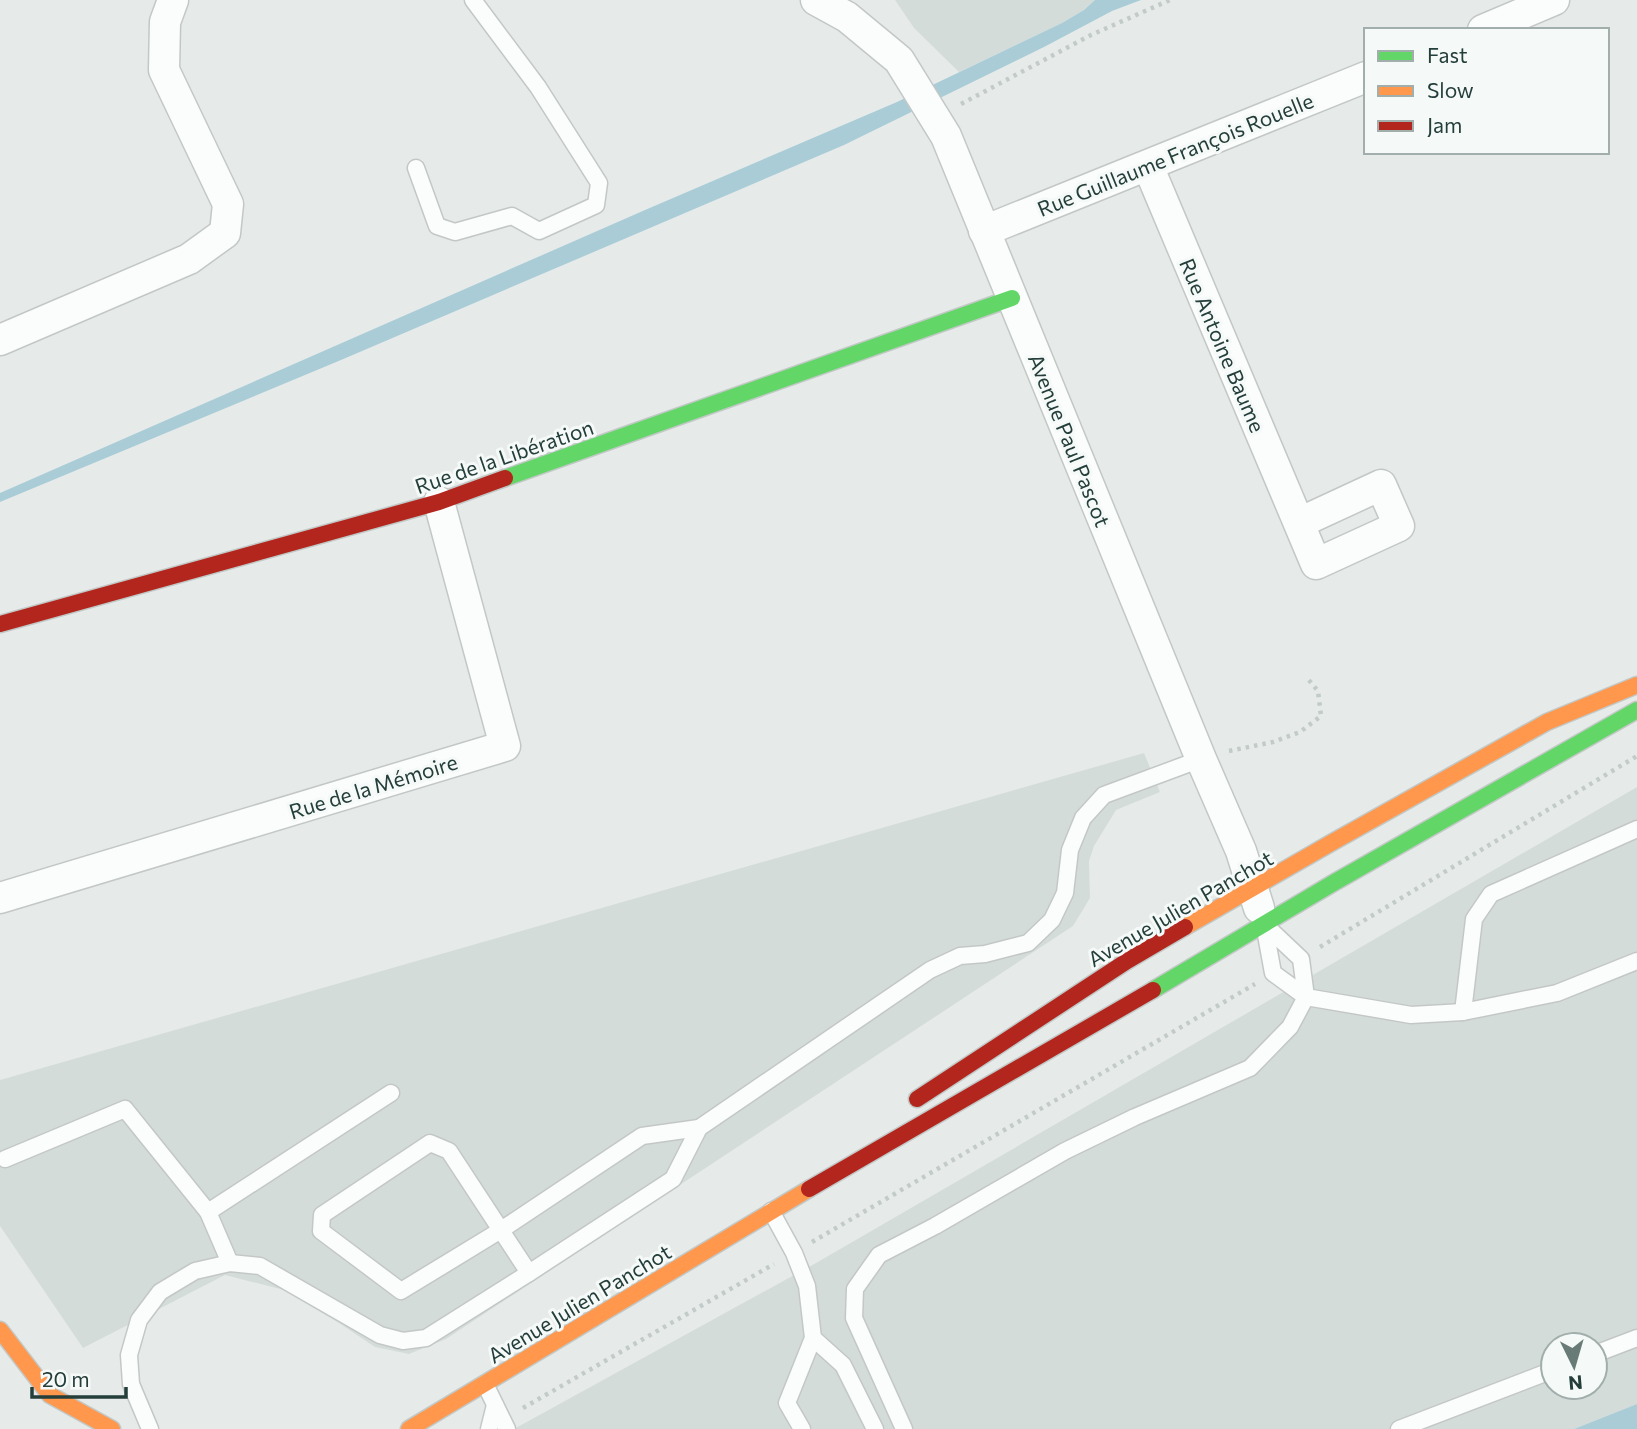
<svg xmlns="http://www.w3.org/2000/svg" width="1637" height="1429" viewBox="0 0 1637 1429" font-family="Commissioner,sans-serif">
  <rect width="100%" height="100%" fill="#e6ebe9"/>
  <!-- built -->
  <g fill="#d4dcd9" fill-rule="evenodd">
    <path d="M895,0H1095L1084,10L1062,23L959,72L914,28Z"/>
    <path d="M1144,753L1160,792L1116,810L1094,846L1089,861L1090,898L1073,926L446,1339L409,1354L375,1347L339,1323L284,1290L225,1275L83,1348L0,1226V1080Z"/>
    <path d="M1637,787V1404L1574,1429H514L816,1263ZM1553,1345H1595V1387H1553Z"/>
  </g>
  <!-- water -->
  <g fill="#a9ccd7">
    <path d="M1095,0H1141L1112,11L1044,47L844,145L341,360L0,502V493L645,210L897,102L1062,23L1084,10Z"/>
    <path d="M1637,1404V1429H1574Z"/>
  </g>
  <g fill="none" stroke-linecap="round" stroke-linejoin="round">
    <!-- lane casing -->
    <g stroke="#c3c8c6" stroke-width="19">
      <g id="lane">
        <path d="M416,168L437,226L455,232L512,216L539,231L596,205L599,183L538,87L473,0"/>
        <path d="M1463,1012L1474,919L1491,894L1637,829"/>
        <path d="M5,1159L125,1109L208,1212L230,1263"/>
        <path d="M771,1211L794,1253L807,1286L813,1338L787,1403L802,1429"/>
        <path d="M208,1212L391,1093"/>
        <path d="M529,1273L673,1179L699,1128L930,970L960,956L985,954L1028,943L1052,920L1065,893L1070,850L1083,818L1104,795L1201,759"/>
        <path d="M813,1338L843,1365L875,1429"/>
        <path d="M1595,1354L1637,1338"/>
        <path d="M485,1384L507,1429"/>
        <path d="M150,1429L131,1384L129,1355L139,1320L160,1292L195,1271L230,1263L260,1266L380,1335L403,1341L426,1338L529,1273L449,1151L430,1143L322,1215L321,1231L401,1291L501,1230L642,1136L699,1128"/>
        <path d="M489,1429L495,1405"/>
        <path d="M904,1429L854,1318L855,1289L879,1255L935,1226L1065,1151L1135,1117L1250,1068L1290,1027L1306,997L1301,959L1264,924L1273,973L1306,997L1411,1015L1463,1012L1557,993L1637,961"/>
        <path d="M1399,1429L1553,1370"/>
      </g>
    </g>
    <!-- street casing -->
    <g stroke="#c3c8c6" stroke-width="33">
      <g id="street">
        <path d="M816,0L847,17L899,60L946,136L1201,759L1241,851L1259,908"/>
        <path d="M1483,30L1554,0"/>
        <path d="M1148,166L1316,564L1399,526L1381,485L1299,523"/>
        <path d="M984,231L1366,77"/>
        <path d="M0,340L189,259L225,233L228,204L164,70L165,22L173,0"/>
        <path d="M0,898L505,746L439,502"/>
      </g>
    </g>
    <!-- fast casing -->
    <g stroke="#c2c8c6" stroke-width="19">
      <g id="fast">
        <path d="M505,478L1012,298"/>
        <path d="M1153,990L1335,882L1637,710"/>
      </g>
    </g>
    <!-- slow casing -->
    <g stroke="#c2c8c6" stroke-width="19">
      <g id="slow">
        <path d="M1185,927L1331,843L1547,722L1637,685"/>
        <path d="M0,1330L50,1395L112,1429"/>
        <path d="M409,1429L809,1189"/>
      </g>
    </g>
    <!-- jam casing -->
    <g stroke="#c2c8c6" stroke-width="19">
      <g id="jam">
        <path d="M0,624L439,502L505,478"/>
        <path d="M917,1099L1127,961L1185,927"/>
        <path d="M809,1189L1153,990"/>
      </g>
    </g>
    <!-- path -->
    <g stroke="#c2cbc9" stroke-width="4.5" stroke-dasharray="3.5 5" stroke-linecap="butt">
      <path d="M961,104L1091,35L1170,0"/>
      <path d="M1229,751L1273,742L1300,732L1321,716L1318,691L1308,679"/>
      <path d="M1320,947L1637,756"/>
      <path d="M812,1242L1255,984"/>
      <path d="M523,1408L774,1264"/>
    </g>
    <!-- lane -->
    <use href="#lane" stroke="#fbfcfc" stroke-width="16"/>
    <!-- street -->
    <use href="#street" stroke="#fbfcfc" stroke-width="30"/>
    <!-- fast -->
    <use href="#fast" stroke="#63d668" stroke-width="16"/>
    <!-- slow -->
    <use href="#slow" stroke="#ff974d" stroke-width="16"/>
    <!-- jam -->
    <use href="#jam" stroke="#b3261e" stroke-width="16"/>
  </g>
  <g text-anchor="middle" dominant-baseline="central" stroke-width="6" stroke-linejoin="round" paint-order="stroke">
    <!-- street labels -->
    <g font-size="21" fill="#243e3a" stroke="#f5f9f8">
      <text transform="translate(1175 154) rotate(-22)">Rue Guillaume François Rouelle</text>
      <text transform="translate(1223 345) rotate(67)">Rue Antoine Baume</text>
      <text transform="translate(1070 440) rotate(68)">Avenue Paul Pascot</text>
      <text transform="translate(504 456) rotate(-19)">Rue de la Libération</text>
      <text transform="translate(373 786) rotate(-17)">Rue de la Mémoire</text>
      <text transform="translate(1180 908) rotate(-30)">Avenue Julien Panchot</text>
      <text transform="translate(579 1303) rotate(-31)">Avenue Julien Panchot</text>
    </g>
  </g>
  <!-- legend -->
  <rect x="1364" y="28" width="245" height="126" fill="#f5f9f8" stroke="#a1aeac" stroke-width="2"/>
  <rect x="1378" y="51" width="35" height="10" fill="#63d668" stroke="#a1aeac" stroke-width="2"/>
  <text x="1427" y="63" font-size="21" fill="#243e3a">Fast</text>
  <rect x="1378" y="86" width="35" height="10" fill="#ff974d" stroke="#a1aeac" stroke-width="2"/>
  <text x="1427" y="98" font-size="21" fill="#243e3a">Slow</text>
  <rect x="1378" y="121" width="35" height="10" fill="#b3261e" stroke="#a1aeac" stroke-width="2"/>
  <text x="1427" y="133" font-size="21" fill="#243e3a">Jam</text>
  <!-- north arrow -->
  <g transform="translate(1574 1366) rotate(175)"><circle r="33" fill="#f5f9f8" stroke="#a1aeac" stroke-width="2"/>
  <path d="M0-5L12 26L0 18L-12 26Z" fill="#687b77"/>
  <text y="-10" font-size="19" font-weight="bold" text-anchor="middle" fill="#243e3a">N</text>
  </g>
  <!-- scale -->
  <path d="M32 1387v10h94v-10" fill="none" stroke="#243e3a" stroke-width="3.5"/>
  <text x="42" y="1387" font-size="21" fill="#243e3a" stroke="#f5f9f8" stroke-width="5" paint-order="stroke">20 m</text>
</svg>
